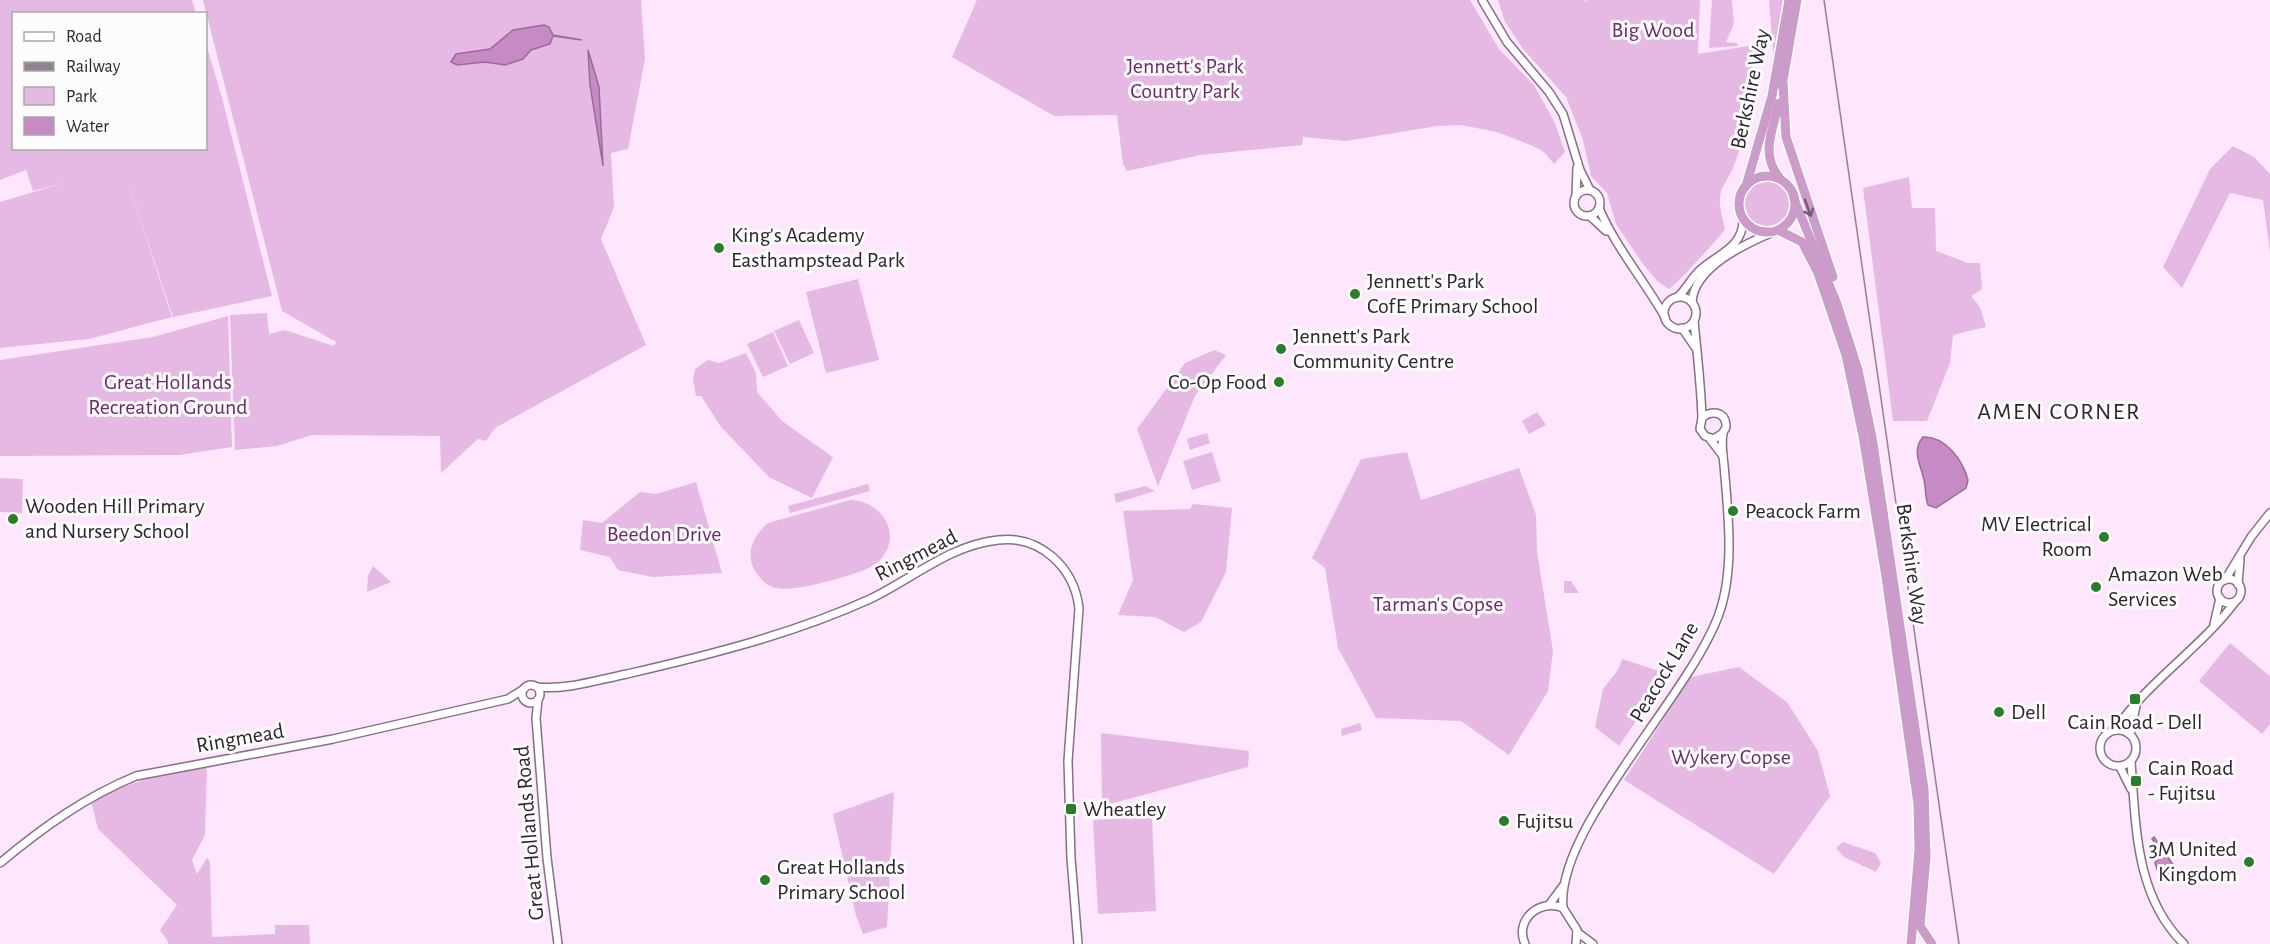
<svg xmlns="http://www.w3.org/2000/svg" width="2270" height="944" viewBox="0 0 2270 944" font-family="'Alegreya Sans',sans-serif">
  <rect width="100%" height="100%" fill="#fee6fd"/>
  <!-- green -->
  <g fill="#e5b9e3">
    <path d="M0,0H192L196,13L14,14V148H206V44L221,94L272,296L173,317L123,166L172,317L89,339L0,348V202L67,182L33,191L26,170L0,180Z"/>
    <path d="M203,0H641L645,59L628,149L611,153L614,207L601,239L646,345L495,428L486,441L478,439L441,473L440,436L312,435L277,446L235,450L230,315L267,313L269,334L285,330L334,346L336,342L282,311Z"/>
    <path d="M977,0H1470L1499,49L1534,85L1555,123L1565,152L1554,164L1544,152L1533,146L1497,132L1461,125L1437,126L1346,141L1303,137L1302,145L1200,155L1127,171L1123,164L1117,115L1054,116L952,57Z"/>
    <path d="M1498,0H1584L1588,3L1586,0H1700L1698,54L1761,44L1762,60L1753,67C1750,100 1746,137 1733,168C1729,178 1721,186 1720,197C1719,209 1723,218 1725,229C1721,236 1674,287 1669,289L1658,282L1643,264L1616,224L1607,193L1591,176L1583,140L1566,97L1523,49L1505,22Z"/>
    <path d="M1712,0H1732L1734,24L1726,42L1737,43L1738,46L1709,48Z"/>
    <path d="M1769,0H1784L1774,62Z"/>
    <path d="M2233,146L2254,157L2270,174V253L2263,200L2230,193L2182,288L2163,267L2210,169Z"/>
    <path d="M1909,177L1912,208H1935L1936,251L1968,263H1980L1982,289L1971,296L1980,307L1986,327L1953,335L1950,363L1927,421H1893L1863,188Z"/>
    <circle cx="1768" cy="204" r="23"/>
    <path d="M858,279L879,360L826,373L806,292Z"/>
    <path d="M228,316L232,447L179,455L0,456V360L153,337Z"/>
    <path d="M799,320L814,353L790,364L774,331Z"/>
    <path d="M773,332L788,366L763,377L747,344Z"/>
    <path d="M1214,350L1226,355L1195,396L1158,486L1137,429L1185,363Z"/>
    <path d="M746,353L756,373L757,392L782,421L833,457L812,498L769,477L721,427L701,396H696L693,379L695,369L708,360L719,363Z"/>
    <path d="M1537,412L1546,425L1529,434L1522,421Z"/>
    <path d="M1207,433L1210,443L1190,450L1187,439Z"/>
    <path d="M1212,452L1221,481L1192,490L1183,461Z"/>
    <path d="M1407,452L1421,500L1519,468L1536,515L1537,552L1553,651L1548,691L1509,755L1461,721L1376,718L1338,648L1325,568L1312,558L1361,459Z"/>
    <path d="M0,478L23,479L22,513L0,512Z"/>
    <path d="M696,482L722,573L653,577L618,570L610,557L580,550L583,520L602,523L640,492L656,494Z"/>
    <path d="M868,484L870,491L790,513L788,506Z"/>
    <path d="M1146,486L1155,491L1116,503L1114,494Z"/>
    <path d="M850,500C884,501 905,538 877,563C864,574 792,593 776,588C765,585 758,577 753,567C746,550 755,534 768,523Z"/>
    <path d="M1193,504L1232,508L1226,572L1201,622L1184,632L1155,617L1118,615L1133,580L1123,511L1190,509Z"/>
    <path d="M373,566L391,582L367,592L368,576Z"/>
    <path d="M1564,581H1571L1579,593H1564Z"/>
    <path d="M2230,643L2270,676V724L2262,734L2199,681Z"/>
    <path d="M1622,659L1668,674L1619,746L1595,727L1603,689L1618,670Z"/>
    <path d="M1739,667L1787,702L1818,751L1830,796L1774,874L1624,780L1691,677Z"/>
    <path d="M1360,723L1362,730L1342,736L1341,729Z"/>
    <path d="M1101,733L1249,751L1248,767L1102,806Z"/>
    <path d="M207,766L205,835L192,860L197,874L207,858L210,862L212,937L275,934V925H309L310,944H167L169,943L160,930L177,905L98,829L91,801C129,782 165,772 207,766Z"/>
    <path d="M894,792L887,927L863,934L856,916L833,814Z"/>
    <path d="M1152,817L1156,911L1098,914L1093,820Z"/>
    <path d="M1843,842L1875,853L1881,863L1876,872L1844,857L1836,848Z"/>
  </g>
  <!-- water -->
  <g fill="#c68bc4" stroke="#996c97" stroke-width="1.5">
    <path d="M544,25L549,27L553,35L582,40L553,36L550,44L531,50L523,59L505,65L485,62L457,65L451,62L456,54L490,49L513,30Z"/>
    <path d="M588,50L599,87L603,166L590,85Z"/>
    <path d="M1923,437C1946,436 1963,461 1968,480L1966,488L1936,508L1928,505C1925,497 1926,489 1924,480C1921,465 1911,451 1923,437Z"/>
    <path d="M2154,837L2174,866L2175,878L2172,882L2161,881L2155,863L2161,850L2152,839Z"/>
  </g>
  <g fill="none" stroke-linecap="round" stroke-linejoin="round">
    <!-- tertiary casing -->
    <g stroke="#896e88" stroke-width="10">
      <g id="tertiary">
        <path d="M1482,0L1507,42L1549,92L1563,114L1580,170L1590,190"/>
        <circle cx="1587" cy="203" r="13"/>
        <path d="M1576,195L1577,168"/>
        <path d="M1599,208C1616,248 1644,280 1665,317"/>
        <path d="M1590,216L1606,231"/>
        <path d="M1678,297C1686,289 1691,279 1699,271C1717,254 1743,248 1743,220"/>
        <circle cx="1680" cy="313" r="16"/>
        <path d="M1692,302C1694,267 1745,244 1773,232"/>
        <path d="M1694,321C1697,353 1701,385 1702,418"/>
        <path d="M1682,328L1695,347"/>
        <path d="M1710,439L1723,456"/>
        <circle cx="2229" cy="591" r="12"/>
        <path d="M2225,580L2251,537L2270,513"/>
        <path d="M2238,584L2240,559"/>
        <path d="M2214,624L2220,598"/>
        <circle cx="531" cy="694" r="9"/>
        <path d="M537,687C567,690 597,680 627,674C709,655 793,634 870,599C912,579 950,545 998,540C1040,535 1074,567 1079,608L1068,761L1071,858L1078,944"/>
        <path d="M538,700L536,718L547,858L558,944"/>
        <circle cx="2118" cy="748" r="18"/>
        <path d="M2115,730C2148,681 2200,649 2235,602"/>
        <path d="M2130,734L2136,706"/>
        <path d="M2131,762C2136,826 2135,896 2184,944"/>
        <path d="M2120,767L2131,789"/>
        <path d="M0,863C42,828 85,797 136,776L333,739L508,699L524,689"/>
        <path d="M1549,905L1563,886"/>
        <path d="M1563,908C1555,829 1689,697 1719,614C1735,569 1728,513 1724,465C1723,456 1721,443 1723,433C1725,427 1726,431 1726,425C1725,411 1710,410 1702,418L1700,429L1705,436L1714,439L1723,433"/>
        <path d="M1577,932L1593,944"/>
        <path d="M1525,944C1514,920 1540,898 1563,908L1577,930L1576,944"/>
      </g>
    </g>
    <!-- trunk casing -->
    <g stroke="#fff" stroke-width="12">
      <g id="trunk">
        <path d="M1783,83L1786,137L1833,277"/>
        <path d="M1782,86L1797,0"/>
        <path d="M1779,103C1773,129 1760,154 1779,177"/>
        <circle cx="1767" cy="204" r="28"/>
        <path d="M1746,186L1772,96L1789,0"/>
        <path d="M1794,199L1837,304L1858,370L1872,437L1924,789L1926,857L1920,926L1932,944"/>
        <path d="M1780,231L1802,242L1818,273L1846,355L1863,436L1886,577L1918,804L1919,850L1911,944"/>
      </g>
    </g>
    <!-- tertiary -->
    <use href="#tertiary" stroke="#fff" stroke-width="7"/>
    <!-- trunk -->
    <use href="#trunk" stroke="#cb9bca" stroke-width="9"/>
    <!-- rail -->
    <path stroke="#938192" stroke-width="1.5" d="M1824,0L1959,944"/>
  </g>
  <!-- one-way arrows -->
  <defs><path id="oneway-shaft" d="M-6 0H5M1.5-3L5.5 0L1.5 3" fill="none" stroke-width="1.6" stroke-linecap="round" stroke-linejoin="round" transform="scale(1.5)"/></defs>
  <use stroke="#765a75" href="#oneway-shaft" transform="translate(1808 208) rotate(70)"/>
  <!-- markers -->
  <g fill="#2a7e2a" stroke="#fcfcfc" stroke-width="2">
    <circle cx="719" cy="248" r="6"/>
    <circle cx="1355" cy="294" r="6"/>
    <circle cx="1281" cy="349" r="6"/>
    <circle cx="1279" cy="382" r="6"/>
    <circle cx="1733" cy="511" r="6"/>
    <circle cx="13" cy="519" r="6"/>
    <circle cx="2104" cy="537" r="6"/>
    <circle cx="2096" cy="587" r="6"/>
    <rect x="2129" y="693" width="12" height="12" rx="3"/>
    <circle cx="1999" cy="712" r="6"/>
    <rect x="2130" y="775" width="12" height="12" rx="3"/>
    <rect x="1065" y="803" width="12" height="12" rx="3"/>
    <circle cx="1504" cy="821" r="6"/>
    <circle cx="2249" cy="862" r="6"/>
    <circle cx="765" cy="880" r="6"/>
  </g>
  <g text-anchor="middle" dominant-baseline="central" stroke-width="6" stroke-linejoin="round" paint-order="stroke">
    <!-- park labels -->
    <g font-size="22" fill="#6e296e" stroke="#fcfcfc">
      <text x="1653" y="30">Big Wood</text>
      <text x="1185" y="66">Jennett's Park<tspan x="1185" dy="25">Country Park</tspan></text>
      <text x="168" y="382">Great Hollands<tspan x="168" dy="25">Recreation Ground</tspan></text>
      <text x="664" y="534">Beedon Drive</text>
      <text x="1438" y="604">Tarman's Copse</text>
      <text x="1731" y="757">Wykery Copse</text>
    </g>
    <!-- street labels -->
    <g font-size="22" fill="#30242f" stroke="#fcfcfc">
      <text transform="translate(1750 89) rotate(-78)">Berkshire Way</text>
      <text transform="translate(916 555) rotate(-27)">Ringmead</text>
      <text transform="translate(1912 564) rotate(82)">Berkshire Way</text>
      <text transform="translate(1664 672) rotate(-59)">Peacock Lane</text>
      <text transform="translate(240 738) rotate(-10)">Ringmead</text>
      <text transform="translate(529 833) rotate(-95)">Great Hollands Road</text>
    </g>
    <!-- poi labels -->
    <g font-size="22" fill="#30242f" stroke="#fcfcfc" text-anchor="start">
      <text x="731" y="235">King's Academy<tspan x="731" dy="25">Easthampstead Park</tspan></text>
      <text x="1367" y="281">Jennett's Park<tspan x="1367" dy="25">CofE Primary School</tspan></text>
      <text x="1293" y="336">Jennett's Park<tspan x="1293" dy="25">Community Centre</tspan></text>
      <text x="1267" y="382" text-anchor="end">Co-Op Food</text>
      <text x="25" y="506">Wooden Hill Primary<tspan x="25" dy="25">and Nursery School</tspan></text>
      <text x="1745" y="511">Peacock Farm</text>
      <text x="2092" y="524" text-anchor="end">MV Electrical<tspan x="2092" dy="25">Room</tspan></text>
      <text x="2108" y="574">Amazon Web<tspan x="2108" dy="25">Services</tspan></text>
      <text x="2011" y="712">Dell</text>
      <text x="2135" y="722" text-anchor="middle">Cain Road - Dell</text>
      <text x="2148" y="768">Cain Road<tspan x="2148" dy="25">- Fujitsu</tspan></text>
      <text x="1083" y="809">Wheatley</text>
      <text x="1516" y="821">Fujitsu</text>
      <text x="2237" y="849" text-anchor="end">3M United<tspan x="2237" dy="25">Kingdom</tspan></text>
      <text x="777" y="867">Great Hollands<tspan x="777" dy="25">Primary School</tspan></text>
    </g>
    <!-- neighbourhood labels -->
    <g font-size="24" letter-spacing="1.5" fill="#30242f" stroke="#fcfcfc">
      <text x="2059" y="412">AMEN CORNER</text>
    </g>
  </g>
  <!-- legend -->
  <rect x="12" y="12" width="195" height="138" fill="#fcfcfc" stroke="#aaa6aa" stroke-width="1.5"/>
  <rect x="24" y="32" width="30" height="9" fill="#ffffff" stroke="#aaa6aa" stroke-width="1.5"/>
  <text x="66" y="42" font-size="18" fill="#30242f">Road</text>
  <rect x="24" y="62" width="30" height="9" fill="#938192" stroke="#aaa6aa" stroke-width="1.5"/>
  <text x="66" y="72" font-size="18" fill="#30242f">Railway</text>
  <rect x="24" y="87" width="30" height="18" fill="#e5b9e3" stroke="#aaa6aa" stroke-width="1.5"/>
  <text x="66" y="102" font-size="18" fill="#30242f">Park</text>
  <rect x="24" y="117" width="30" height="18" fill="#c68bc4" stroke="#aaa6aa" stroke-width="1.5"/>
  <text x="66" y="132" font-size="18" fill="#30242f">Water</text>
</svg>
